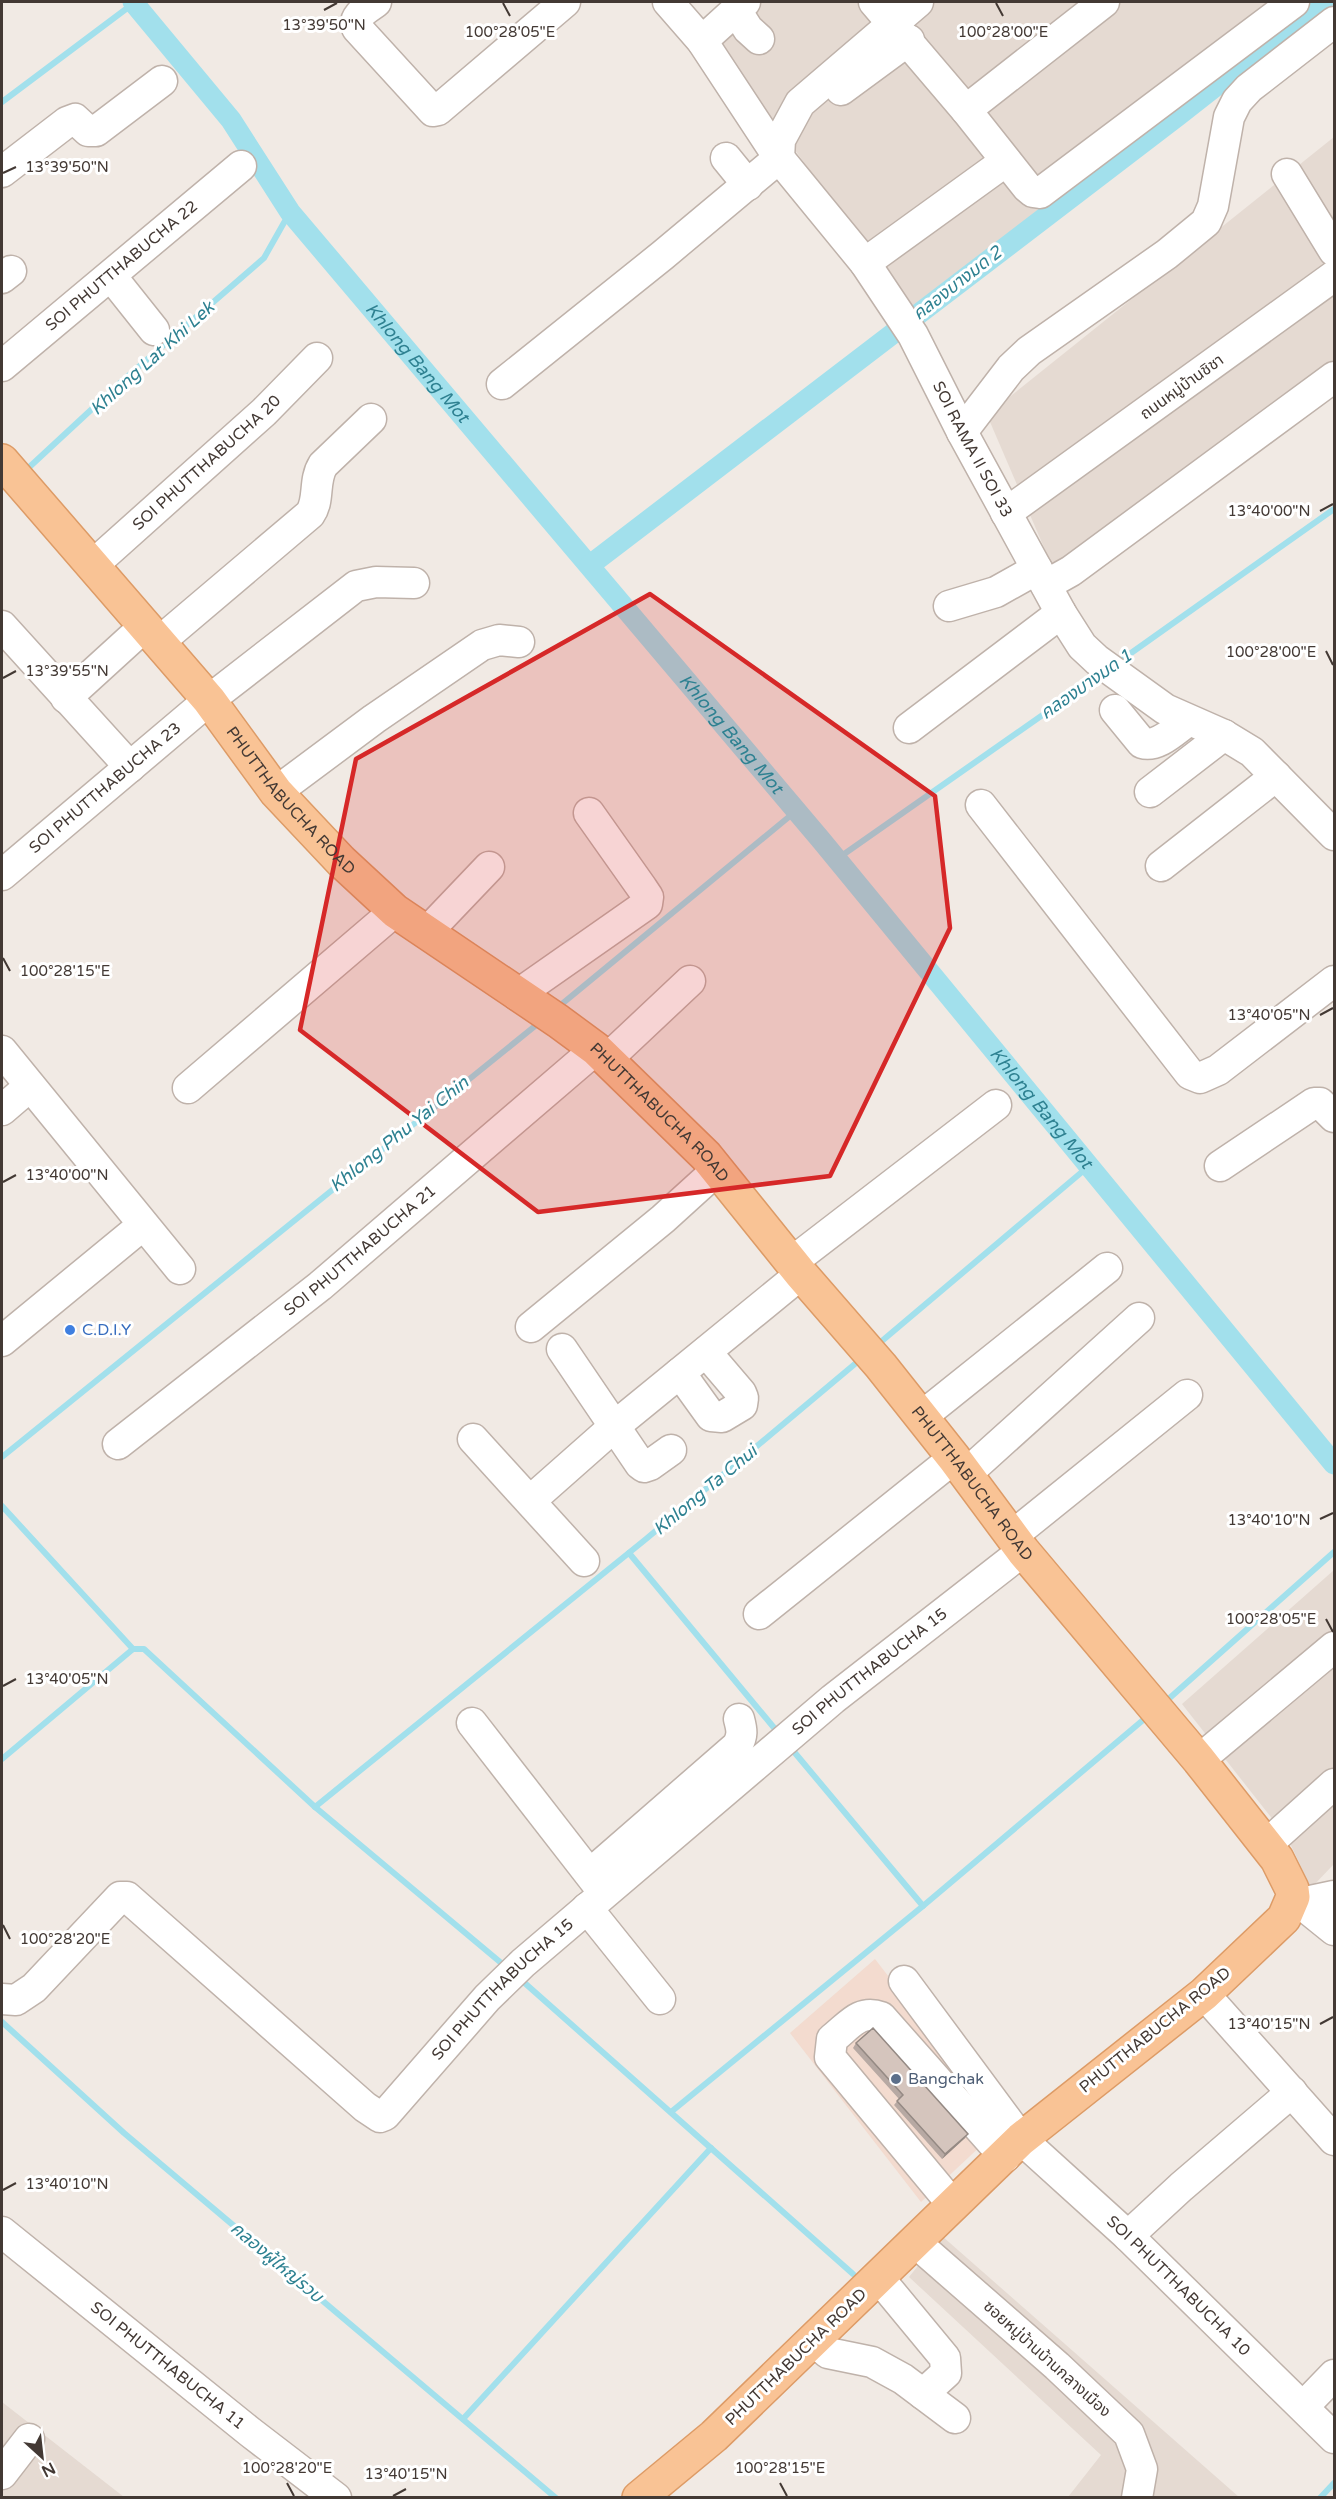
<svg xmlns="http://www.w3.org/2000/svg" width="1336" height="2499" viewBox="0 0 1336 2499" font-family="'Varela Round','Noto Sans Thai',sans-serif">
  <rect width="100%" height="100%" fill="#f1eae4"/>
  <!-- residential -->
  <g fill="#e5dad2">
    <path d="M724,2H1325L912,311L701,21Z"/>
    <path d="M1334,137V370L1052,566L987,415Z"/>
    <path d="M1334,1570V1864L1311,1888L1288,1839L1182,1704Z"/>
    <path d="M942,2236L1239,2497H1068L1101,2455L909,2277Z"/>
    <path d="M2,2402L124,2497H2Z"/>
  </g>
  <!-- commercial -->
  <path fill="#f3dbcf" d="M875,1959L1003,2125L921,2202L790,2033Z"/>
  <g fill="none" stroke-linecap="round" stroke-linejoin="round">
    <!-- stream -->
    <g stroke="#a2e0ec" stroke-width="6">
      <path d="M2,102L134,3"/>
      <path d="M24,472L120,383L264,258L290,212"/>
      <path d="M1117,663L1334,509"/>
      <path d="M837,859L1101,674"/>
      <path d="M557,1008L796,811"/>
      <path d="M876,1346L1089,1166"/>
      <path d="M2,1457L540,1022"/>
      <path d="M2,1506L133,1649"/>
      <path d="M629,1553L780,1735"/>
      <path d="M1164,1703L1334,1552"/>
      <path d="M790,1747L923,1906"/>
      <path d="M2,1759L133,1649H144L315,1807L506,1967"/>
      <path d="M315,1807L646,1539L862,1358"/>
      <path d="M519,1978L853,2274"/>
      <path d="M2,2022L124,2133L556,2498"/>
      <path d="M671,2112L923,1906L1149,1715"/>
      <path d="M463,2419L711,2148"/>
      <path d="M1320,2498L1334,2483"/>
    </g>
    <!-- canal -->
    <g stroke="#a2e0ec" stroke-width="21">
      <path id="s1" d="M133,2L231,120L290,212L821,840L1334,1464"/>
      <path d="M590,565L1179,115L1323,2"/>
    </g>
    <!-- minor casing -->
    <g stroke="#bfb2aa" stroke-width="33">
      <g id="minor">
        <path d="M376,2C368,8 352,16 357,28L433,111L438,110L565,2"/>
        <path id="s2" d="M668,2L702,41L779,158L865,263L913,335L962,432L1061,613L1082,646L1097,660L1165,709L1224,735L1252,752L1334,835"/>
        <path d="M874,2L966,110L1027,187L1033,192L1040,193L1294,2"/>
        <path d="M736,10L748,29L759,39"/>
        <path d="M702,41L745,2"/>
        <path d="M841,90L909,40"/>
        <path d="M966,110L1104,2"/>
        <path d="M726,158L748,185"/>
        <path d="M2,172L67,122L75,119L88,131H96L162,81"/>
        <path d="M1287,174L1334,251"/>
        <path d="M865,263L1006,161"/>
        <path d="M111,276L154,330"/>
        <path d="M2,278L11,271"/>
        <path id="s3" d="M2,366L241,166"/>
        <path d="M502,384L663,255L779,158L780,140L800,103L918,2"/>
        <path d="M962,432L1011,368L1029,351L1167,254L1206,222L1213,206L1229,117L1237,101L1249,88L1334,22"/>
        <path d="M1006,513L1334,276"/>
        <path id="s4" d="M93,565L264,412L317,358"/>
        <path d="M1046,585L1071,571L1334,377"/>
        <path d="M949,606L996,592L1037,569"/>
        <path d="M2,626L130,767"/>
        <path d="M159,642L310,514C320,500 313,481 323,465L371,419"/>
        <path d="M66,698L145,626"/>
        <path d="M1115,710L1142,743C1158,748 1176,729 1188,721"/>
        <path d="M909,728L1061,613"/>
        <path d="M276,792L374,719L482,645L499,640L519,642"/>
        <path d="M1150,792L1224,735"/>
        <path d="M981,805L1190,1074L1200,1078L1218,1070L1334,981"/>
        <path d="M1161,866L1276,776"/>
        <path id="s5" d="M2,875L209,700L356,586L376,582L414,583"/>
        <path d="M427,932L489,867"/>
        <path d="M517,995L647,904L648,897L642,888L589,813"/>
        <path d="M2,1051L180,1269"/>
        <path d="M606,1060L690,981"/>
        <path d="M188,1088L395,911"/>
        <path d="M2,1110L30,1086"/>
        <path d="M1220,1166L1314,1103H1320L1334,1117"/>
        <path d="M792,1262L996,1105"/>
        <path d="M531,1327L663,1219L717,1170"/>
        <path d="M2,1341L143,1225"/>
        <path d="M562,1349L640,1464L644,1467L650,1465L671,1450"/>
        <path d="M680,1373L711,1416L722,1417L742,1405L743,1398L741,1393L706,1352"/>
        <path d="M921,1417L1107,1268"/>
        <path d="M473,1439L584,1561"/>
        <path id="s6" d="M118,1444L320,1286L596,1049"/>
        <path d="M966,1474L1139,1318"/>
        <path d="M530,1501L616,1425L801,1274"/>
        <path d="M1012,1536L1187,1395"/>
        <path d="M759,1614L954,1458"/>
        <path d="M472,1723L601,1889"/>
        <path d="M1199,1760L1334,1647"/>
        <path d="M1266,1845L1334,1784"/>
        <path d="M590,1874L737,1746C743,1736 742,1730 739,1719"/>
        <path d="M1293,1897L1334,1930"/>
        <path d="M1301,1903L1334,1896"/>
        <path d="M587,1908L660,1999"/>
        <path id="s7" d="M904,1981L1021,2139L1128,2236L1334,2438"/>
        <path d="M1204,1994L1334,2140"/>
        <path id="s8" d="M2,1999L16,2000L34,1988L120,1897H127L365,2107L380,2117L385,2115L487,1998L523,1963L833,1699L1023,1551"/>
        <path d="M953,2205L830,2057L832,2039C849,2026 859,2009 881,2017L1005,2157"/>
        <path id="s9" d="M2,2232L250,2432L336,2498"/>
        <path d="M1128,2236L1181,2187L1292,2092"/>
        <path d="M915,2242L1057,2366L1129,2434L1142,2469L1137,2498"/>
        <path d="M878,2277L945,2358L946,2373L923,2394"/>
        <path d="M814,2341L828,2353L872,2362L903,2379L955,2418"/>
        <path d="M1304,2406L1334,2375"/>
        <path d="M2,2474L29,2439"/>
      </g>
    </g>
    <!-- major casing -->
    <g stroke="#dd9b66" stroke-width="36">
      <g id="major">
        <path id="s10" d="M2,461L209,700L276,792L341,861L395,911L558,1021L596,1049L706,1156L801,1274L881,1366L954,1458L1023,1551L1199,1760L1277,1859L1292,1889L1293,1897L1284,1918L1204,1994L1021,2139L714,2436L639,2498"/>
      </g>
    </g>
    <!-- minor -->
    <use href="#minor" stroke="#fff" stroke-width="30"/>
    <!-- major -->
    <use href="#major" stroke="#f9c395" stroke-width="33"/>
  </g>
  <!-- wall -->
  <path fill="#b7a9a3" d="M856,2043L965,2138L942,2159L894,2105L899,2099L853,2048Z"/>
  <!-- shaded-wall -->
  <path fill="#958a84" d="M968,2134L965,2138L942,2159L945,2154Z"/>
  <!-- building -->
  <path fill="#d5c5bd" stroke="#958a84" stroke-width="1.5" d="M873,2028L968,2134L945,2154L897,2101L903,2095L856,2043Z"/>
  <!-- marked area -->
  <path fill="#d62828" fill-opacity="0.2" stroke="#d62828" stroke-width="4.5" stroke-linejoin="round" d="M650,594L935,796L950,928L830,1176L538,1212L300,1030L356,759Z"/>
  <!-- ticks -->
  <path fill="none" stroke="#433934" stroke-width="2" d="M503,3L510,16M996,3L1003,16M324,10L337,3M3,173L16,167M1320,511L1333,504M1326,651L1333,665M3,678L16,671M3,958L10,971M1320,1015L1333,1008M3,1182L16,1175M1320,1519L1333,1513M1326,1619L1333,1632M3,1686L16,1679M3,1925L10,1939M1320,2024L1333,2017M3,2190L16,2183M287,2483L294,2496M780,2483L787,2496M393,2496L406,2489"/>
  <!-- markers -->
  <circle fill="#3f7fe0" stroke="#fff" stroke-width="2" cx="70" cy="1330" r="6"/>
  <circle fill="#5c6f8a" stroke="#fff" stroke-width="2" cx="896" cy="2079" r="6"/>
  <g text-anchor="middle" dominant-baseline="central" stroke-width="6" stroke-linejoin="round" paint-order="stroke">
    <!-- street labels -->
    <g font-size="16" fill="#433934" stroke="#fff">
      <text stroke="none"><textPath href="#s3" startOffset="156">SOI PHUTTHABUCHA 22</textPath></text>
      <text transform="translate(1182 387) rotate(-36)">ถนนหมู่บ้านชิชา</text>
      <text stroke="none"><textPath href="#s2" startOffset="543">SOI RAMA II SOI 33</textPath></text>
      <text stroke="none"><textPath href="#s4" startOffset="153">SOI PHUTTHABUCHA 20</textPath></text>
      <text stroke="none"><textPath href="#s5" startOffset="135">SOI PHUTTHABUCHA 23</textPath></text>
      <text stroke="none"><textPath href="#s10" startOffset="446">PHUTTHABUCHA ROAD</textPath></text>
      <text stroke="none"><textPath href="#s10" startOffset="932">PHUTTHABUCHA ROAD</textPath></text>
      <text stroke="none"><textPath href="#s6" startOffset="310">SOI PHUTTHABUCHA 21</textPath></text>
      <text stroke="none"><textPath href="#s10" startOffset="1418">PHUTTHABUCHA ROAD</textPath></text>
      <text stroke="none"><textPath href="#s8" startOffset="1167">SOI PHUTTHABUCHA 15</textPath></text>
      <text stroke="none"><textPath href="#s8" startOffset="681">SOI PHUTTHABUCHA 15</textPath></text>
      <text transform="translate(1155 2030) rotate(-39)">PHUTTHABUCHA ROAD</text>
      <text stroke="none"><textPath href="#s7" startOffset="412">SOI PHUTTHABUCHA 10</textPath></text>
      <text transform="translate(796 2357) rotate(-44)">PHUTTHABUCHA ROAD</text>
      <text transform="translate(1047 2359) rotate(42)">ซอยหมู่บ้านบ้านกลางเมือง</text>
      <text stroke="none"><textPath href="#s9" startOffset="213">SOI PHUTTHABUCHA 11</textPath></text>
    </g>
    <!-- shop labels -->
    <g font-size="16" fill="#366cbe" stroke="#fff" text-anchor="start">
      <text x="82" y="1330">C.D.I.Y</text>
    </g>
    <!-- service labels -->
    <g font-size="16" fill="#4e5e75" stroke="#fff" text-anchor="start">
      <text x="908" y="2079">Bangchak</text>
    </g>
    <!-- water labels -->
    <g font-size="18" font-style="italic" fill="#2e8191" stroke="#fff">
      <text transform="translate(957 283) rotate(-38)">คลองบางมด 2</text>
      <text transform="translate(152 358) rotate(-42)">Khlong Lat Khi Lek</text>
      <text stroke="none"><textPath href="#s1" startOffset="460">Khlong Bang Mot</textPath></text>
      <text transform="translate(1086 684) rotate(-35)">คลองบางมด 1</text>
      <text stroke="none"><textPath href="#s1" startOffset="946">Khlong Bang Mot</textPath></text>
      <text stroke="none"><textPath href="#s1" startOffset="1432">Khlong Bang Mot</textPath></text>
      <text transform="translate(399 1134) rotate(-39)">Khlong Phu Yai Chin</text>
      <text transform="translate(705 1490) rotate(-40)">Khlong Ta Chui</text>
      <text transform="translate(277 2262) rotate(40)">คลองผู้ใหญ่รวบ</text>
    </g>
  </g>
  <g font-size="15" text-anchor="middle" fill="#433934" stroke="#fff" stroke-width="6" stroke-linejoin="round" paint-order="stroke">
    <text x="324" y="30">13°39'50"N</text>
    <text x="510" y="37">100°28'05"E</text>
    <text x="1003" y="37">100°28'00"E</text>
    <text x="67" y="172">13°39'50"N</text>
    <text x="1269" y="516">13°40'00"N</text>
    <text x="1271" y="657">100°28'00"E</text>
    <text x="67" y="676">13°39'55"N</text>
    <text x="65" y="976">100°28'15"E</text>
    <text x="1269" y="1020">13°40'05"N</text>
    <text x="67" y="1180">13°40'00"N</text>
    <text x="1269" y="1525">13°40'10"N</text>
    <text x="1271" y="1624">100°28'05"E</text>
    <text x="67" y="1684">13°40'05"N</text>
    <text x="65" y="1944">100°28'20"E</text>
    <text x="1269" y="2029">13°40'15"N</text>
    <text x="67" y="2189">13°40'10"N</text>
    <text x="287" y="2473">100°28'20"E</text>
    <text x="780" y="2473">100°28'15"E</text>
    <text x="406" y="2479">13°40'15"N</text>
  </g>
  <!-- border -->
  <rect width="1336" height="2499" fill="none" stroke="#433934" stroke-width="6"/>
  <!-- north arrow -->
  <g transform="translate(42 2457) rotate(153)" stroke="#ffffff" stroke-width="4.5" paint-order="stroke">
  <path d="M0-4.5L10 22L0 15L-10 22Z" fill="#433934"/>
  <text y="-9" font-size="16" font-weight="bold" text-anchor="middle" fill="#433934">N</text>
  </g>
</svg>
